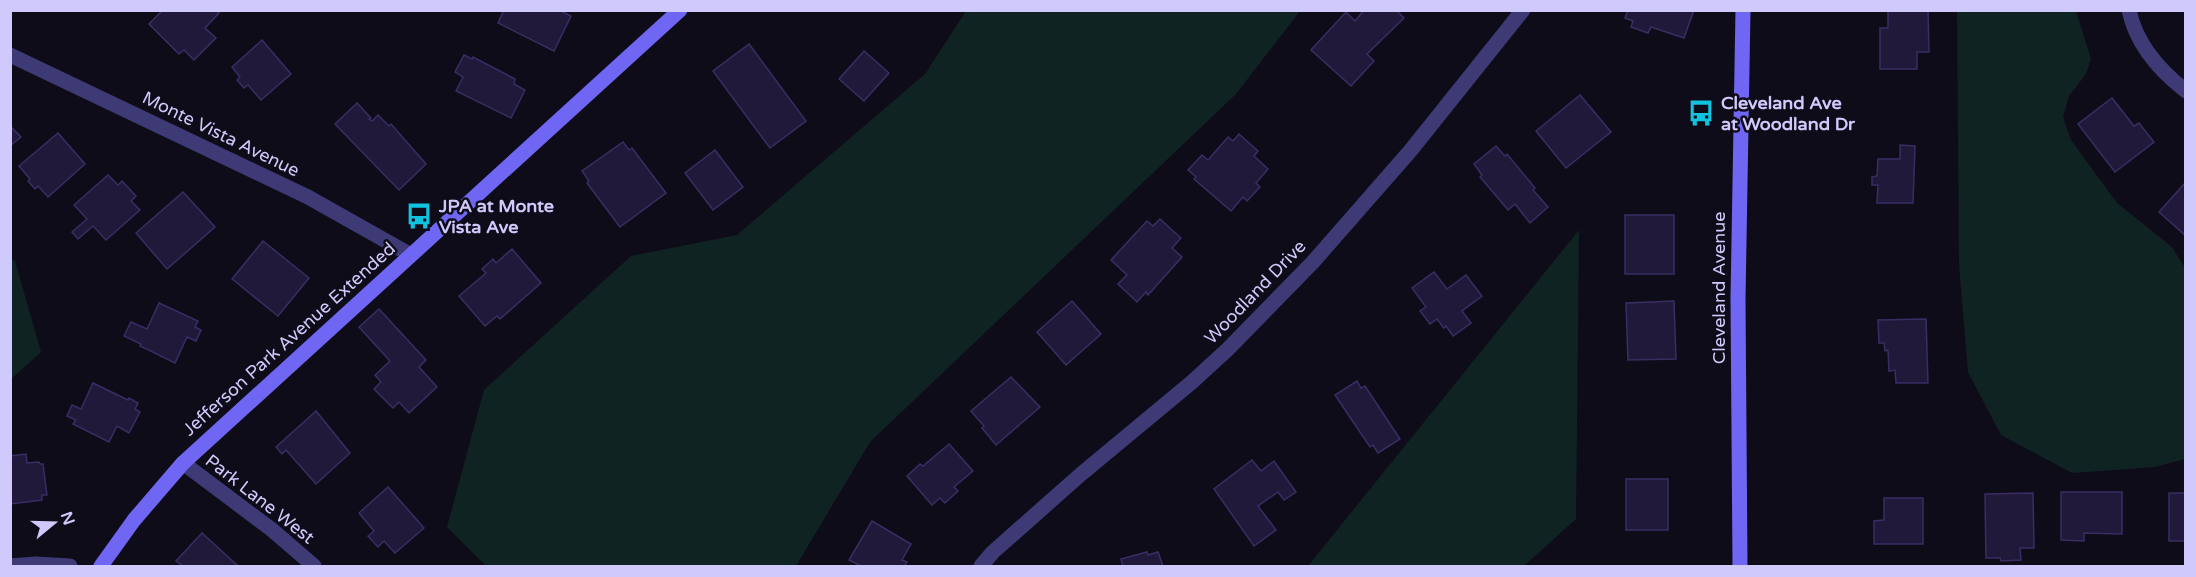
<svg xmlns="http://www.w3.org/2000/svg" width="2196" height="577" viewBox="0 0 2196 577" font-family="'Varela Round',sans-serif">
  <rect width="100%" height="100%" fill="#0f0c1a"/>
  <!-- green -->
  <g fill="#0f2323">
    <path d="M966,11H1300L1236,94L870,442L796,566H486L447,527L484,390L631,256L737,235L925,74Z"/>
    <path d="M1957,11H2076L2091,59L2086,74L2069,96L2063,117L2071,140L2117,203L2172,247L2185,268V459L2155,467L2072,473L2001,435L1968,372L1959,264Z"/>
    <path d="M1579,230L1576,519L1524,566H1308Z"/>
    <path d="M11,259L15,261L41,352L11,379Z"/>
  </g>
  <!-- building -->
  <g fill="#211939" stroke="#3a2d64" stroke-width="1.5">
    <path d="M163,10H216L219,13L205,28L216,38L194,60L184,50L179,54L149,24Z"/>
    <path d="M504,10H559L571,16L554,51L498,23Z"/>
    <path d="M1364,10H1396L1404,18L1367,54L1374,61L1351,86L1311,50L1346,12L1355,21Z"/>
    <path d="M1628,10H1694L1684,38L1651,27L1648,33L1631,27L1633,21L1625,18Z"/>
    <path d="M1888,10H1928L1929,52H1917V69H1880V28H1888Z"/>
    <path d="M262,40L291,74L261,100L248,85L244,88L237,80L240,77L232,67Z"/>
    <path d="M749,44L806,121L770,148L713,71Z"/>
    <path d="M864,51L889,73L864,101L839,79Z"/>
    <path d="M464,55L472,59L473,57L515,79L514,84L525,90L511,118L456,91L463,77L455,72Z"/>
    <path d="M1580,95L1611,132L1566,168L1536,131Z"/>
    <path d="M2112,98L2134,126L2139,123L2154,142L2115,172L2078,124Z"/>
    <path d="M357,103L371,118L369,119L372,121L378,115L389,126L391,124L426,164L399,190L335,124Z"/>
    <path d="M10,126L21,137L10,146Z"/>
    <path d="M58,133L85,164L48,197L38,186L35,189L28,181L30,179L19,166Z"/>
    <path d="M1239,134L1258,151L1254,156L1268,169L1256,183L1260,187L1247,201L1243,197L1231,211L1194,179L1196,177L1188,170L1202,155L1208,160L1228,137L1233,141Z"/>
    <path d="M623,142L629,150L632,148L666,193L620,227L587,183L589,181L582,171Z"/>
    <path d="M1900,145L1915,146L1913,203H1877L1878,185H1872V177L1877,176L1878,159H1900Z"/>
    <path d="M1496,146L1505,156L1507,154L1535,188L1533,190L1548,207L1530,223L1515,204L1508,210L1480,177L1482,175L1474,164Z"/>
    <path d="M715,150L743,187L713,210L685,173Z"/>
    <path d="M108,175L118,185L122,181L136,196L131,201L140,210L106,240L93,226L78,239L72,232L87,219L74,205Z"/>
    <path d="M2186,182V236L2159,212Z"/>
    <path d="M183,192L215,227L167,269L136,233Z"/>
    <rect x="1625" y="215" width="49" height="59"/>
    <path d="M1160,219L1181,238L1172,248L1182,257L1148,295L1146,292L1137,302L1118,284L1127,275L1111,260L1147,221L1153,226Z"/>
    <path d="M263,241L309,278L278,316L232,279Z"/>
    <path d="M512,249L541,283L500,319L497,316L485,326L459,296L486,273L482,269L493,259L496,263Z"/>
    <path d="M1434,272L1447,289L1466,275L1482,296L1462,311L1471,323L1453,336L1446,326L1444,328L1437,319L1430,324L1420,311L1426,307L1412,288Z"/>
    <path d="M1072,301L1101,334L1066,365L1037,332Z"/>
    <path d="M1674,301L1676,359L1628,360L1626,303Z"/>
    <path d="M159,303L198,321L195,327L201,330L196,341L187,337L175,363L140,346L141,344L124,336L131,322L147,329Z"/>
    <path d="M379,309L426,360L419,367L437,387L409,413L399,402L393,408L374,389L381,382L375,375L390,361L359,327Z"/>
    <path d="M1926,319L1928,383H1896L1895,370L1889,371L1888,350L1885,351L1884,343H1879L1878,320Z"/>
    <path d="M1011,377L1040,407L996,445L982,428L984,426L971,411Z"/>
    <path d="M1357,381L1361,388L1365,386L1400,439L1378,453L1373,445L1370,447L1335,395Z"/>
    <path d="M93,383L128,400L129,398L138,403L135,409L140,412L129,433L117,426L109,442L73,424L76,420L67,416L72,405L81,409Z"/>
    <path d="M316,411L350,453L316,484L286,450L282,454L276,447Z"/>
    <path d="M949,444L973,471L954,487L958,491L945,503L940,498L932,505L907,476L920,464L923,466Z"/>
    <path d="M26,454L27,463L39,462L40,464H43L47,495H42V500L10,504V456Z"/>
    <path d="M1252,460L1261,471L1274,461L1296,492L1284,500L1278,492L1258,506L1276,530L1254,546L1214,489Z"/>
    <rect x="1626" y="479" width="42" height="51"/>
    <path d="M388,487L424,528L395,553L384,541L378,547L368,536L374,531L359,513Z"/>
    <path d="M2061,492H2122V534L2084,533V541L2061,540Z"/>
    <path d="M2033,493L2034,548H2020L2021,560L2001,561L2000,558H1986L1985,494Z"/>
    <rect x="2169" y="493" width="17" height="48"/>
    <path d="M1884,498H1923V544H1874V521L1884,520Z"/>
    <path d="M872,521L911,544L902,560L907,562L904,566H861L849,560Z"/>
    <path d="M202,533L238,566H183L176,561Z"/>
    <path d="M1147,552L1148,555L1158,552L1163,566H1123L1121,559Z"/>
  </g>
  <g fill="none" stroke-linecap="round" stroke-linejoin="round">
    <!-- street -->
    <g stroke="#3e3a76" stroke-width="15">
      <path d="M2129,10C2136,44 2160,71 2186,91"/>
      <path d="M10,55L308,197L411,255"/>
      <path d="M183,463L271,529L314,566"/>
      <path d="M10,566L36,564L70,566"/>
      <path d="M981,566L993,552L1080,475L1192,382L1228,349L1313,262L1411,150L1523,10"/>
    </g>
    <!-- secondary -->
    <g stroke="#6f67f4" stroke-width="15">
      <path d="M101,566L134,520L183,463L680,10"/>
      <path d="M1740,566L1738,299L1743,10"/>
    </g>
  </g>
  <!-- icons -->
  <defs>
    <g id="bus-bare" transform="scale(2.07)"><path d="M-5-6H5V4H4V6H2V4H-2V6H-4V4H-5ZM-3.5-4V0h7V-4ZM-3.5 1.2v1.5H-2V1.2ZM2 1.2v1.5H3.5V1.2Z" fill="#10c4df" stroke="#0f0c1a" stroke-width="2.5" paint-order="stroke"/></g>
  </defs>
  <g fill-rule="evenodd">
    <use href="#bus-bare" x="1701" y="113"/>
    <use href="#bus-bare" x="419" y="216"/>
  </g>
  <g text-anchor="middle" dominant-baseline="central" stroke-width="5" stroke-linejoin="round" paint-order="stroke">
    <!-- poi labels -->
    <g font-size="18" font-weight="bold" fill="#d0c9fb" stroke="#0f0c1a" text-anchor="start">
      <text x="1721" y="103">Cleveland Ave<tspan x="1721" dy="21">at Woodland Dr</tspan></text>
      <text x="439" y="206">JPA at Monte<tspan x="439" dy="21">Vista Ave</tspan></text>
    </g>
    <!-- street labels -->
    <g font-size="18" fill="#d0c9fb" stroke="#0f0c1a">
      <text transform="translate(221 134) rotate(26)">Monte Vista Avenue</text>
      <text transform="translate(1719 288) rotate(-90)">Cleveland Avenue</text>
      <text transform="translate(1255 292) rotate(-46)">Woodland Drive</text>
      <text transform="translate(289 339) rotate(-42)">Jefferson Park Avenue Extended</text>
      <text transform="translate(260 499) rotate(38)">Park Lane West</text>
    </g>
  </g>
  <!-- border -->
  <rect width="2196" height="577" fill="none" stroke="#d0c9fb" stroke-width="24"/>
  <!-- north arrow -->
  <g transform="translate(54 523) rotate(71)" stroke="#0f0c1a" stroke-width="4.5" paint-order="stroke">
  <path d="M0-4.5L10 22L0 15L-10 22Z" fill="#d0c9fb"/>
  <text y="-9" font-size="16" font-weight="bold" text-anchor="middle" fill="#d0c9fb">N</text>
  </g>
</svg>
